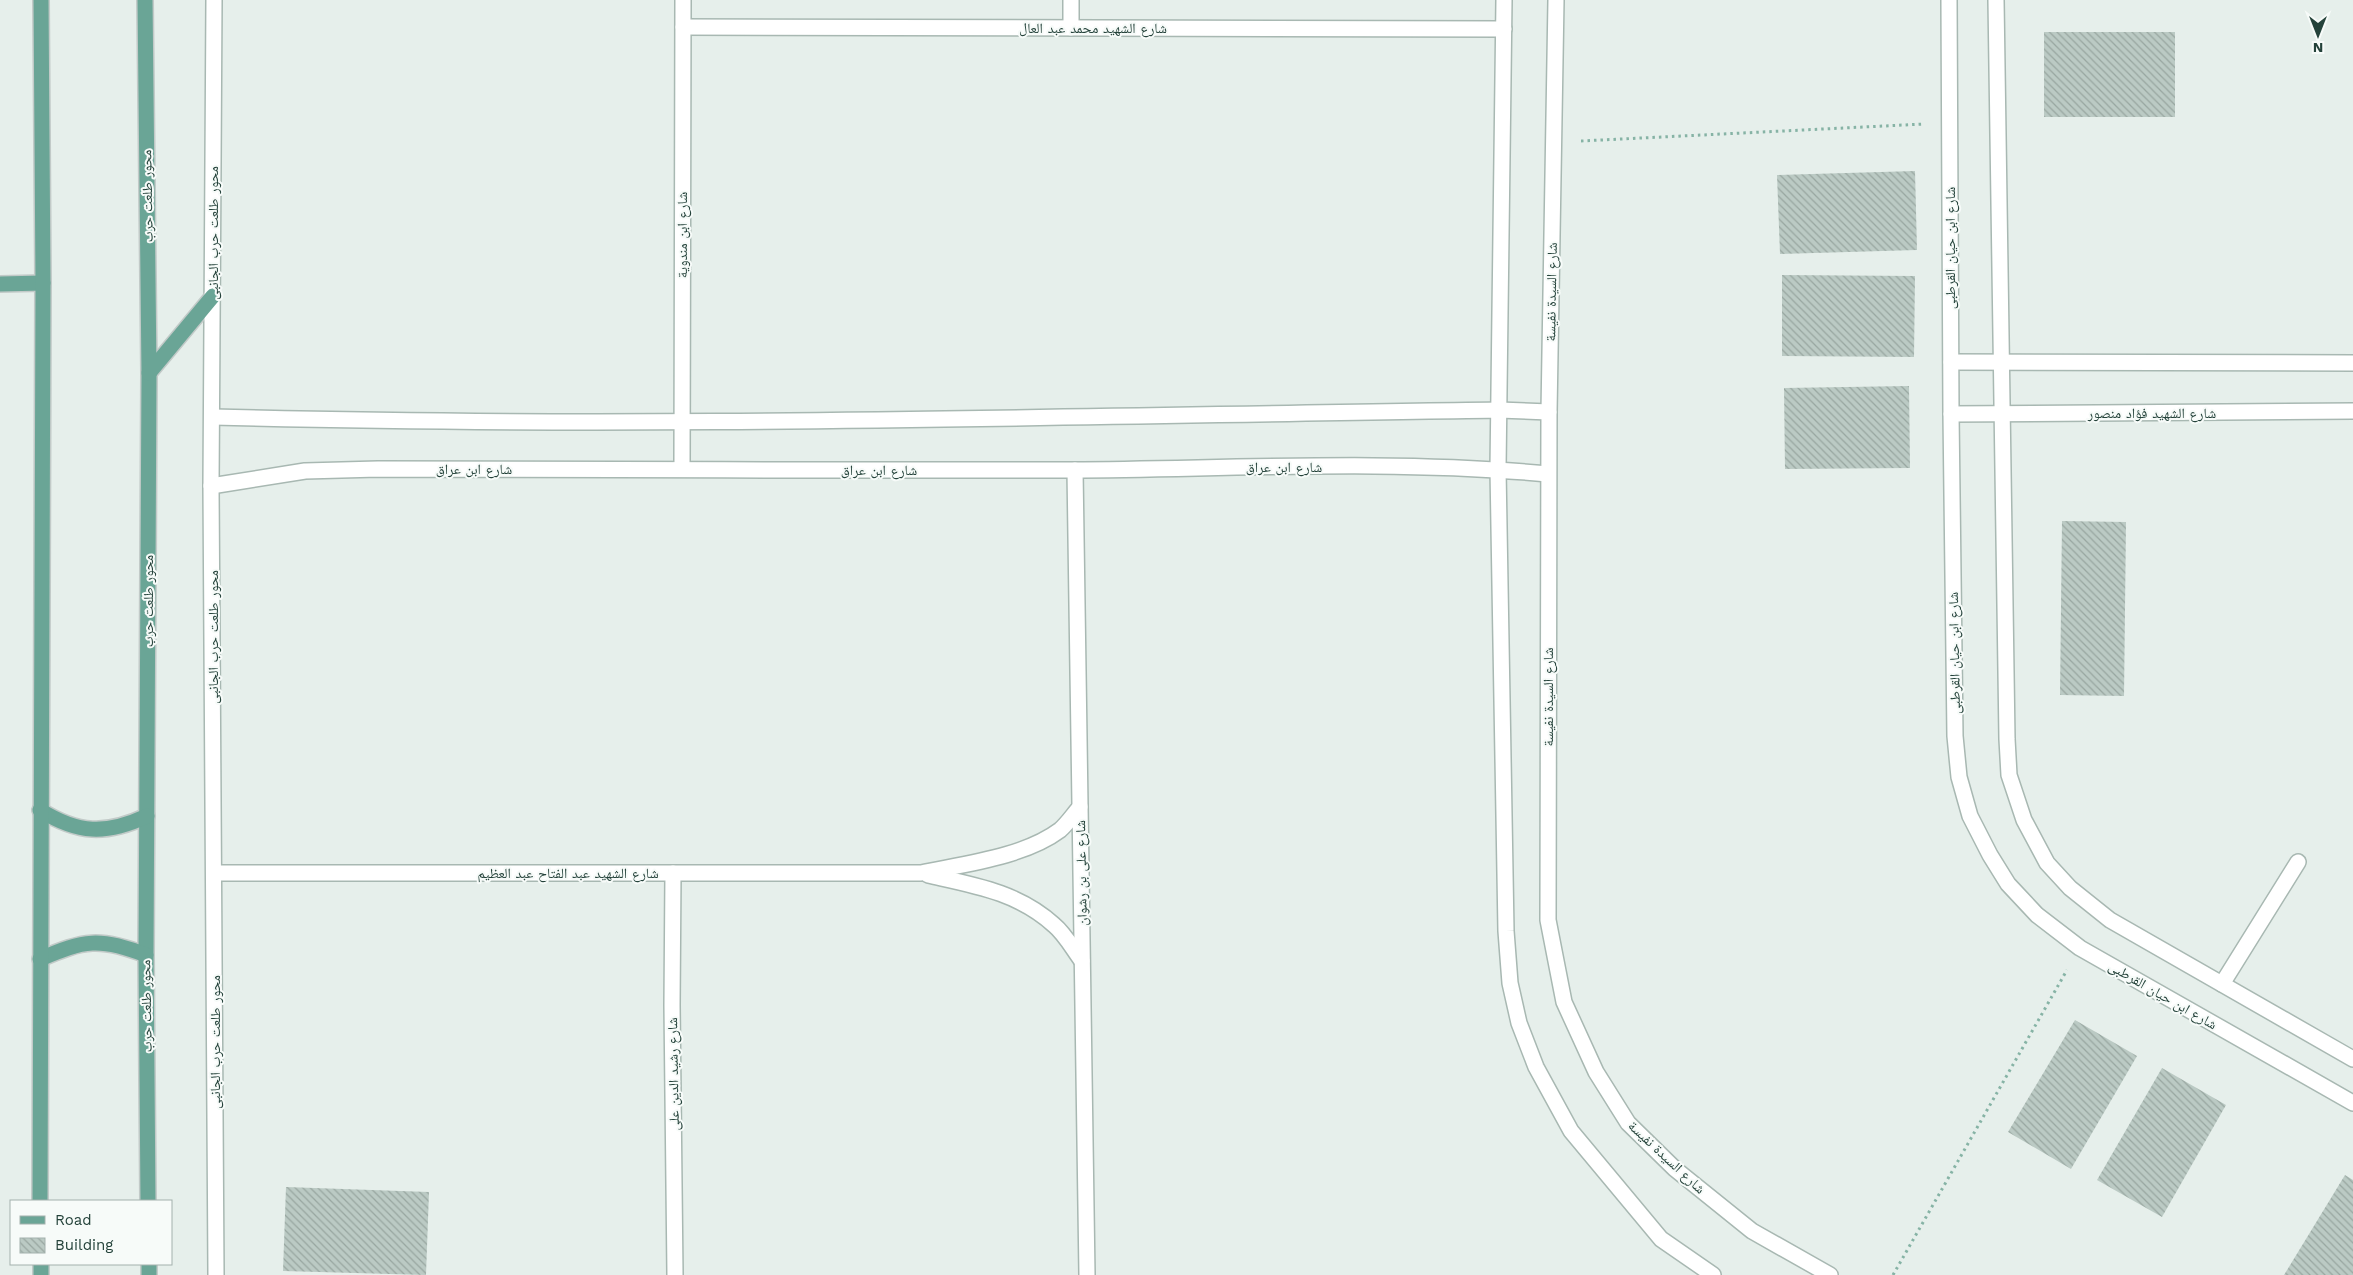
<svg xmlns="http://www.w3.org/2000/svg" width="2353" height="1275" viewBox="0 0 2353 1275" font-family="'Work Sans','Noto Naskh Arabic',sans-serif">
  <defs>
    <pattern id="building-back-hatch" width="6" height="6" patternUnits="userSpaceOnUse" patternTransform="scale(1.25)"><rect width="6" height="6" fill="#bbcac4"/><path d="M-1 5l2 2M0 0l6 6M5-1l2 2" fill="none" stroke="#98a6a0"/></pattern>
  </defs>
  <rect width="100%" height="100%" fill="#e6efeb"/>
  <!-- building -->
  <g fill="url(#building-back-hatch)">
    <rect x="2044" y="32" width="131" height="85"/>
    <path d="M1915,171L1917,250L1780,254L1777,175Z"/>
    <path d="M1782,275L1915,276L1914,357L1782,356Z"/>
    <path d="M1909,386L1910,468L1785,469L1784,388Z"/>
    <path d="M2062,521L2126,522L2124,696L2060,695Z"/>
    <path d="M2075,1020L2137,1056L2071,1169L2008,1132Z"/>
    <path d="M2162,1068L2226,1105L2162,1217L2097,1180Z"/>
    <path d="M2345,1175L2353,1180V1275H2284Z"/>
    <path d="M286,1187L429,1192L426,1275L283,1271Z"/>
  </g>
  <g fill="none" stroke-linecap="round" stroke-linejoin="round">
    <!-- minor casing -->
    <g stroke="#a8b8b2" stroke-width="18">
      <g id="minor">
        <path d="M214,0L211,486L216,1275"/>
        <path d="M1504,0L1498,469L1506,931L1510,983L1519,1023L1536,1067L1571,1131L1661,1239L1713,1275"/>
        <path d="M1556,0L1549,412L1548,920L1564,1002L1596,1072L1628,1123L1675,1169L1752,1231L1830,1275"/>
        <path d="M1949,0L1951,414L1955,736L1959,777L1970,816L1990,855L2008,884L2037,915L2080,948L2353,1103"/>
        <path d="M1996,0L2007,739L2009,775L2024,820L2047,863L2070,888L2110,920L2353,1059"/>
        <path d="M683,27L1504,29"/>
        <path d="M1071,28V0"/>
        <path d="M1951,362L2353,363"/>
        <path d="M1951,414L2353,411"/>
        <path d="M213,417C641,429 1071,416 1499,410L1549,412"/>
        <path d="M682,469L683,0"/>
        <path d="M1075,470L1087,1275"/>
        <path d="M211,486L305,471L378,469C609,469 841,471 1072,470C1230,469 1391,459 1548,474"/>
        <path d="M215,873H921C964,864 1024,857 1060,830C1067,824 1073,815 1080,807"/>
        <path d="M673,873L672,1005L675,1275"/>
        <path d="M928,875C973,885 1018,892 1054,925C1065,934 1073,949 1082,961"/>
        <path d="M2222,984L2298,862"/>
      </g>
    </g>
    <!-- major casing -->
    <g stroke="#c2cac8" stroke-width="18">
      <g id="major">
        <path d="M145,0L149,373L146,955L148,1201"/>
        <path d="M0,284L43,283"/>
        <path d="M149,373L213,296"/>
        <path d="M40,810C78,834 106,835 147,816"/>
        <path d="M40,959C84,940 100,937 146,955"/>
        <path d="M40,1201L43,283L41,0"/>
        <path d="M41,1264V1275"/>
        <path d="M149,1264V1275"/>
      </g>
    </g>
    <!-- path -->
    <g stroke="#86b3a5" stroke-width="3" stroke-dasharray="2.5 4" stroke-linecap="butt">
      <path d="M1581,141L1924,124"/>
      <path d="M1893,1275L2067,970"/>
    </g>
    <!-- minor -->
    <use href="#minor" stroke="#fff" stroke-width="15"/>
    <!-- major -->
    <use href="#major" stroke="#6aa596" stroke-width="15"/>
  </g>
  <g text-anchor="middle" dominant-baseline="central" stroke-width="4" stroke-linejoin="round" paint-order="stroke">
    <!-- street labels -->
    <g font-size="14" fill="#24423a" stroke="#f7fbf9">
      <text x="1093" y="28">شارع الشهيد محمد عبد العال</text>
      <text transform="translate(147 196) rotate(-91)">محور طلعت حرب</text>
      <text transform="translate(213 233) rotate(-90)">محور طلعت حرب الجانبى</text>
      <text transform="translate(682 235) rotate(-90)">شارع ابن مندوية</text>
      <text transform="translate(1950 248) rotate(-90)">شارع ابن حيان القرطبى</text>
      <text transform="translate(1551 292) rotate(-89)">شارع السيدة نفيسة</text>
      <text x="2152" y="413">شارع الشهيد فؤاد منصور</text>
      <text x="1284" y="467">شارع ابن عراق</text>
      <text x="474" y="469">شارع ابن عراق</text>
      <text x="879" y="470">شارع ابن عراق</text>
      <text transform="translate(148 601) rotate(-90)">محور طلعت حرب</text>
      <text transform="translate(213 637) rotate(-90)">محور طلعت حرب الجانبى</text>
      <text transform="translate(1954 653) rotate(-91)">شارع ابن حيان القرطبى</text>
      <text transform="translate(1548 697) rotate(-90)">شارع السيدة نفيسة</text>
      <text x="568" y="873">شارع الشهيد عبد الفتاح عبد العظيم</text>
      <text transform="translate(1081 873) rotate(-91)">شارع على بن رشوان</text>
      <text transform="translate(2163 995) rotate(30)">شارع ابن حيان القرطبى</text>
      <text transform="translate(146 1006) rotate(-91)">محور طلعت حرب</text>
      <text transform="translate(215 1042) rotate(-90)">محور طلعت حرب الجانبى</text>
      <text transform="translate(673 1074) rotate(-91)">شارع رشيد الدين على</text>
      <text transform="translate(1667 1157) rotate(43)">شارع السيدة نفيسة</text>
    </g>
  </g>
  <!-- legend -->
  <rect x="10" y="1200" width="162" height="65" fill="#f7fbf9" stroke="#a3b1ad"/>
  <rect x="20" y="1216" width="25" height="8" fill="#6aa596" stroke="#a3b1ad"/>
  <text x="55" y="1225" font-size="15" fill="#24423a">Road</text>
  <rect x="20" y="1238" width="25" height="15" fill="url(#building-back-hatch)" stroke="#a3b1ad"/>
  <text x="55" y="1250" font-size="15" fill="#24423a">Building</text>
  <!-- north arrow -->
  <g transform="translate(2318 35) rotate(180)" stroke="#f7fbf9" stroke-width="4" paint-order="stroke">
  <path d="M0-4L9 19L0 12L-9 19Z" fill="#24423a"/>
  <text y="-8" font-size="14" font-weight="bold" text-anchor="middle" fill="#24423a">N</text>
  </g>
</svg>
